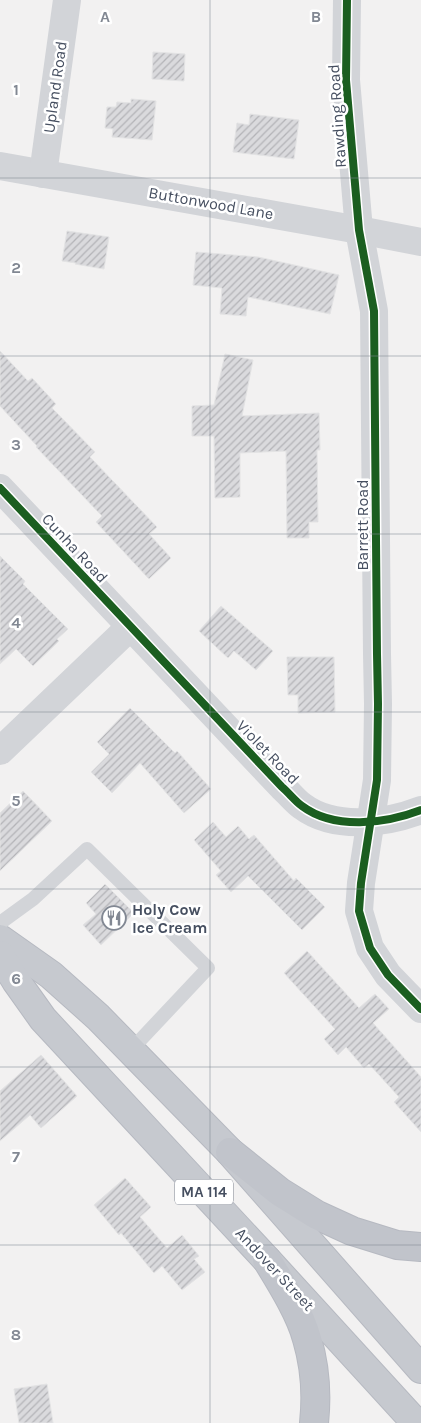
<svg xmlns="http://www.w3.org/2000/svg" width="421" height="1423" viewBox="0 0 421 1423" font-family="Karla,sans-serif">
  <defs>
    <pattern id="building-hatch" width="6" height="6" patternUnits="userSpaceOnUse" patternTransform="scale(1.25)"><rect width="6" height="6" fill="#dadadd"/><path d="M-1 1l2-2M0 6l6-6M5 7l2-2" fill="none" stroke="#b3b3b7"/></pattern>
  </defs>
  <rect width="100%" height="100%" fill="#f2f1f1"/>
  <!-- building -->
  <g fill="url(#building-hatch)" stroke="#e3e3e4">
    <path d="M153,52L185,54L184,81L152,79Z"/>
    <path d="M131,99L156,101L152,140L112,137L113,129L105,128L107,107H116L117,102L131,103Z"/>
    <path d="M250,114L299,120L294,159L233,152L237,123L249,125Z"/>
    <path d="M67,231L109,237L104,269L75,264L76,263L62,261Z"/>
    <path d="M196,252L258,257L339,275L330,314L248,297L246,316L220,314L222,288L193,285Z"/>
    <path d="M0,351L28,381L32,378L56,404L52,408L95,452L90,457L157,527L149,534L171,558L149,579L96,522L102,516L36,447L37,446L0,406Z"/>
    <path d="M225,354L253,360L242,416L319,413L320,450H317L318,522H309V538H287L286,451L240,453V497L215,498L214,436H192V406L214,405Z"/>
    <path d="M0,556L25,581L23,584L68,629L57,639L59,641L33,666L16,649L0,664Z"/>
    <path d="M221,606L273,651L256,670L234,651L228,658L199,631Z"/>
    <path d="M287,657H334L335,712L298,713V695H288Z"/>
    <path d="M130,708L175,753L177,751L211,789L184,813L140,763L112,793L91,772L109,754L97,742Z"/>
    <path d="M23,791L52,821L0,871V813Z"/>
    <path d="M213,822L226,837L238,826L249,839L254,835L294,881L296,878L325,907L302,930L248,876L231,892L216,875L221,871L194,840Z"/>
    <path d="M105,884L134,913L101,945L83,925L96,914L86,903Z"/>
    <path d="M307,951L359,1008L375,994L389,1009L373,1023L421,1077V1132L394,1102L399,1097L369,1064L364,1068L346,1047L338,1055L324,1039L335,1029L284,973Z"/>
    <path d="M41,1055L77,1096L41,1128L30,1115L0,1141V1091Z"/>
    <path d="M125,1178L151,1207L140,1217L167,1248L182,1235L199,1256L194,1259L205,1272L182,1290L162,1266L154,1273L121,1233L119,1235L94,1205Z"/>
    <path d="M47,1384L53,1423H19L14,1389Z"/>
  </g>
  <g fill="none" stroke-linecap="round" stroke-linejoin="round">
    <!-- trunk casing -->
    <g stroke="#b6b9c1" stroke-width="30">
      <g id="trunk">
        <path d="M0,939L51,975L98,1017L230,1152L421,1369"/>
        <path d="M0,955L16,981L43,1019L267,1260L416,1423"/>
      </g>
    </g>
    <!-- motorway casing -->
    <g stroke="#b6b9c1" stroke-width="30">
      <g id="motorway">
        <path d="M230,1152L280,1192L317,1215L352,1231L397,1245L421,1247"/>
        <path d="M267,1260C281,1283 300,1313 307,1339C315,1366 317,1395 314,1423"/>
      </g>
    </g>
    <!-- service -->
    <path stroke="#d2d4d8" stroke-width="14" d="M0,923L33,899L87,849L208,968L130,1051"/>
    <!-- minor -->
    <g stroke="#d2d4d8" stroke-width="28">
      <path d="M347,0L346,80L359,230L374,311L377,654L378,704L377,780L361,883L359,911L370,948L388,975L421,1009"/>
      <path d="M0,166L359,230L421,242"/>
      <path d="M43,174L67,0"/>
      <path d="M0,488L282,787C289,793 295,801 302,806C334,830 385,824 421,810"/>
      <path d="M0,751L130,627"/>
    </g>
    <!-- trunk -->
    <use href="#trunk" stroke="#c6c9cf" stroke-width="28"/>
    <!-- motorway -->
    <use href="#motorway" stroke="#c1c4cb" stroke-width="28"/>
    <!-- cycleway casing -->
    <g stroke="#fff" stroke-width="11">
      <g id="cycleway">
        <path d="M347,0L346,80L359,230L374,311L377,654L378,704L377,780L361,883L359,911L370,948L388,975L421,1009"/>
        <path d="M0,488L282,787C289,793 295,801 302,806C334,830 385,824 421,810"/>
      </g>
    </g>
    <!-- cycleway -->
    <use href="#cycleway" stroke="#1b5e20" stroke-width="8"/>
  </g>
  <!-- grid -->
  <path fill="none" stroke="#828893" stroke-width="1" stroke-opacity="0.55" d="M210,0V1423M0,178H421M0,356H421M0,534H421M0,712H421M0,889H421M0,1067H421M0,1245H421"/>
  <!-- icons -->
  <defs>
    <g id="restaurant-ring" transform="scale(1.25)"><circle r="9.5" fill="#fff" stroke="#828893" stroke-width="1.5"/><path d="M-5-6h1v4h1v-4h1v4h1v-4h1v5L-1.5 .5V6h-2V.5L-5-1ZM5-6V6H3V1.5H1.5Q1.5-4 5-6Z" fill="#828893"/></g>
  </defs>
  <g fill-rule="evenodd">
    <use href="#restaurant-ring" x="114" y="918"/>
  </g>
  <g text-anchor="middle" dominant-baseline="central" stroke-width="5" stroke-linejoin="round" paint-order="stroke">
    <!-- shield labels -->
    <rect fill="#fff" stroke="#7e8490" stroke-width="1" x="175" y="1179.5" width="58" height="25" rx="4"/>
    <g font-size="15" font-weight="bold" fill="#464f60">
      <text x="204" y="1192">MA 114</text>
    </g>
    <!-- street labels -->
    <g font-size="16" fill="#464f60" stroke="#fff">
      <text transform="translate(55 87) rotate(-82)">Upland Road</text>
      <text transform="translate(337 116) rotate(-94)">Rawding Road</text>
      <text transform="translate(211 203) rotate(10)">Buttonwood Lane</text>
      <text transform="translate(362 525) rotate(-90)">Barrett Road</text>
      <text transform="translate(75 548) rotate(47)">Cunha Road</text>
      <text transform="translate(268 752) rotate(46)">Violet Road</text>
      <text transform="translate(275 1269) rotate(47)">Andover Street</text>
    </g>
    <!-- poi labels -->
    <g font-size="16" font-weight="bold" fill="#464f60" stroke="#fff" text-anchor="start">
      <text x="132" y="909">Holy Cow<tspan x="132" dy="18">Ice Cream</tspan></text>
    </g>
  </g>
  <g font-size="16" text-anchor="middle" font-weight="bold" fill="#828893" stroke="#fff" stroke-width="5" stroke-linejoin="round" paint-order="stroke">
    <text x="105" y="22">A</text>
    <text x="316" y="22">B</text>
    <text x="16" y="95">1</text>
    <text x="16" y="273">2</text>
    <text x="16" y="450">3</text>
    <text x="16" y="628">4</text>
    <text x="16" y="806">5</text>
    <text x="16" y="984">6</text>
    <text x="16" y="1162">7</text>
    <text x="16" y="1340">8</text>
  </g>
</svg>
